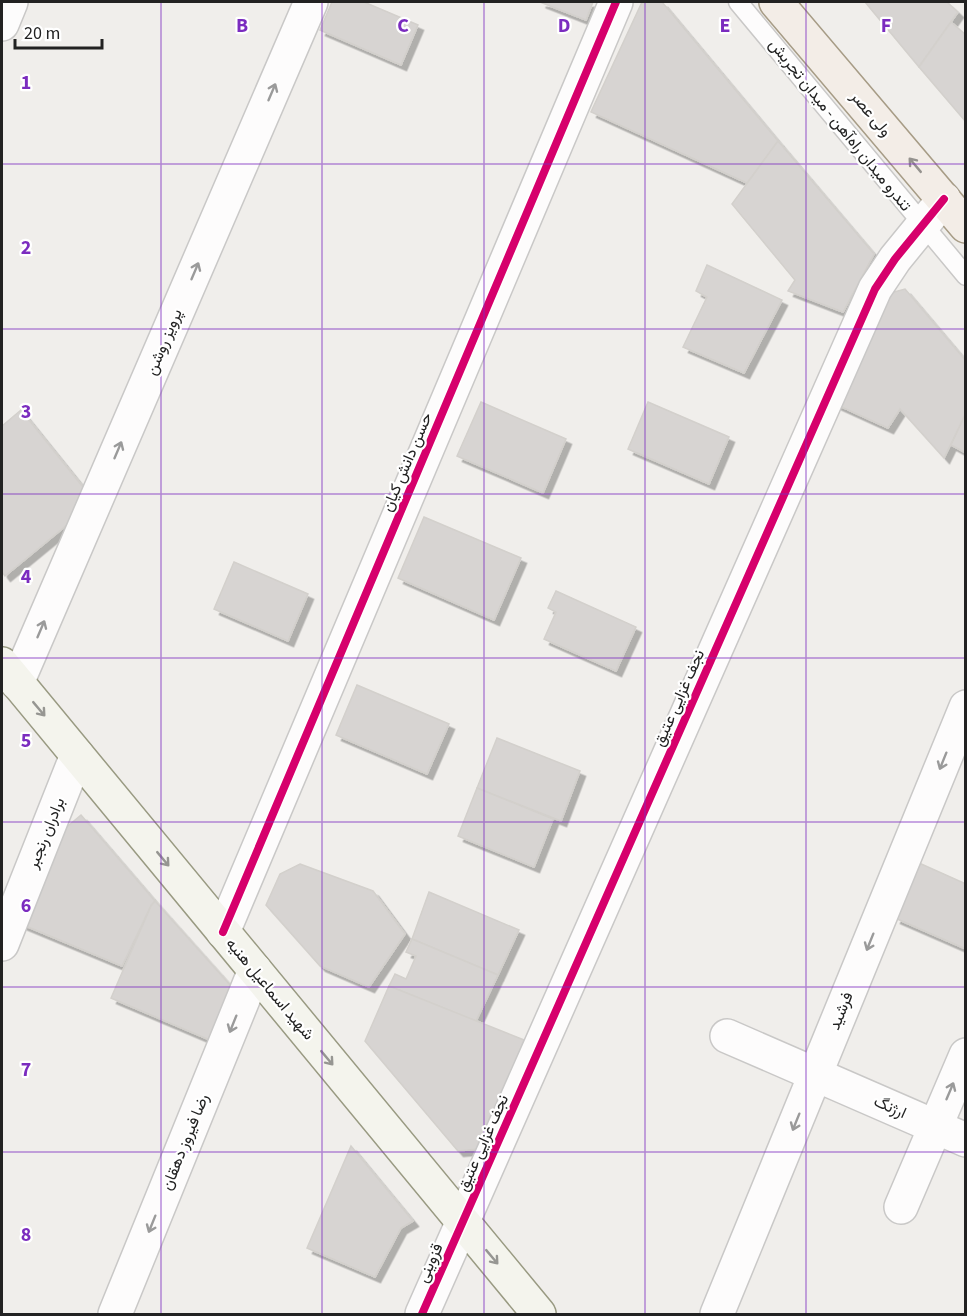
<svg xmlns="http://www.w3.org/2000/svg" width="967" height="1316" viewBox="0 0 967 1316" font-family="'Source Sans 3',Vazirmatn,sans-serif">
  <defs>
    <filter id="shadow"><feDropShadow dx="5.5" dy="5.5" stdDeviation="0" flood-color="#0004"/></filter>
  </defs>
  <rect width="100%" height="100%" fill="#f0eeeb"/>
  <!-- building -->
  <g fill="#d7d4d2" stroke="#d3d0cc" stroke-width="1.5" filter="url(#shadow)">
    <path d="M332,2H364L418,25L401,65L320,30Z"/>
    <path d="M540,2H593L586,20Z"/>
    <path d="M642,2H662L778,141L747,183L591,112Z"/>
    <path d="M865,2H947L958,12L919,67Z"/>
    <path d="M951,22L966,35V122L919,67Z"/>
    <path d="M778,141L874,254L843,312L788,291L795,280L732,204Z"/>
    <path d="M707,265L782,300L744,373L683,347L707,297L696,291Z"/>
    <path d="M905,289L966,361V413L944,458L900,409L888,428L835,404L887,294Z"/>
    <path d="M481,402L566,439L543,493L457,456Z"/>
    <path d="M648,402L729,437L709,484L628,449Z"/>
    <path d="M21,410L95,502L5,576L2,572V426Z"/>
    <path d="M966,413V453L951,445Z"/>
    <path d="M424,517L521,558L494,620L398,578Z"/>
    <path d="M234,562L308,594L288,641L214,609Z"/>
    <path d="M556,591L636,627L616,671L544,639L556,612L548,608Z"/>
    <path d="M357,685L449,724L427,774L336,735Z"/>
    <path d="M497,738L580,771L561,821L477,788Z"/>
    <path d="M477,788L553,819L534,867L458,836Z"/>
    <path d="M81,815L155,901L151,906L122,966L21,924L62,831Z"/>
    <path d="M919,863L966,884V949L895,918Z"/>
    <path d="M300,864L373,891L405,934L369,987L320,966L266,905L280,874Z"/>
    <path d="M429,892L519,930L498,975L412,939Z"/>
    <path d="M155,901L239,995L217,1043L111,998L151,906Z"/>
    <path d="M412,939L498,975L476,1021L389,986L395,974L406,979L416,956L406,952Z"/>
    <path d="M389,986L524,1040L479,1149L458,1151L365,1041Z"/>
    <path d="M351,1146L413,1221L401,1228L375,1277L307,1248Z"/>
  </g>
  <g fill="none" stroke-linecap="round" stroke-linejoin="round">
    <!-- service casing -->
    <g stroke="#c9c8c7" stroke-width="21">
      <path id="service" d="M738,2L966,276"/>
    </g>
    <!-- minor casing -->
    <g stroke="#c9c8c7" stroke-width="36">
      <g id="minor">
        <path d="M2,24L11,2"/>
        <path d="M17,683L311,2"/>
        <path d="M223,932L616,2"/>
        <path d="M2,944L77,755"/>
        <path d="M727,1036L966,1140"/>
        <path d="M901,1207L966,1055"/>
        <path d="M115,1314L255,970"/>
        <path d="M422,1314L875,289L895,259L944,199"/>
        <path d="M717,1314L966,707"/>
      </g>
    </g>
    <!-- secondary casing -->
    <g stroke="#999a82" stroke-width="36">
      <path id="secondary" d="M2,664L539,1314"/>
    </g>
    <!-- primary casing -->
    <g stroke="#a79c86" stroke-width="36">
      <path id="primary" d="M776,2L966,226"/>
    </g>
    <!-- service -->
    <use href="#service" stroke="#fdfcfc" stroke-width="18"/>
    <!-- minor -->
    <use href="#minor" stroke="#fdfcfc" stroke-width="33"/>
    <!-- secondary -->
    <use href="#secondary" stroke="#f4f4ed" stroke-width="33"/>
    <!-- primary -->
    <use href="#primary" stroke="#f3ede7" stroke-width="33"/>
    <!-- cycleway casing -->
    <g stroke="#fff" stroke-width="11">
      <g id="cycleway">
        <path d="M223,932L616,2"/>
        <path d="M422,1314L875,289L895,259L944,199"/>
      </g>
    </g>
    <!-- cycleway -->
    <use href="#cycleway" stroke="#d6006c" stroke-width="8"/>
  </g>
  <!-- one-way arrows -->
  <defs><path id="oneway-shaft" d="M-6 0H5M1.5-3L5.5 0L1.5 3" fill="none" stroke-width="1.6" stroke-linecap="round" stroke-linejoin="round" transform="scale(1.5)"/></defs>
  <g stroke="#9a9a9a">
    <use href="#oneway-shaft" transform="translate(272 92) rotate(-67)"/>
    <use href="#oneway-shaft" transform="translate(195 271) rotate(-67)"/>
    <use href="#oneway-shaft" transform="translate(118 450) rotate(-67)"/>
    <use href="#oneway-shaft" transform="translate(41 629) rotate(-67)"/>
    <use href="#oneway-shaft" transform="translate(943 761) rotate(112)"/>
    <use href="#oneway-shaft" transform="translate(870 942) rotate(112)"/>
    <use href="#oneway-shaft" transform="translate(233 1024) rotate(112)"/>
    <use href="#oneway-shaft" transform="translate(950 1091) rotate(-67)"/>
    <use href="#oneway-shaft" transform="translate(796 1122) rotate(112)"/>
    <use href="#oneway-shaft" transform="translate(152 1224) rotate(112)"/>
  </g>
  <use stroke="#95928e" href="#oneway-shaft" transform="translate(915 165) rotate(-130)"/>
  <g stroke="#969692">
    <use href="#oneway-shaft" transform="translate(39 709) rotate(50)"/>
    <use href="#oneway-shaft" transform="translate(163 859) rotate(50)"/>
    <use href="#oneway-shaft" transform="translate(327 1058) rotate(50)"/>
    <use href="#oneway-shaft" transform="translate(492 1257) rotate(50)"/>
  </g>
  <!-- grid -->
  <path fill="none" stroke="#7b2cbf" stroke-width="1.5" stroke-opacity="0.55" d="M161,2V1314M322,2V1314M484,2V1314M645,2V1314M806,2V1314M2,164H966M2,329H966M2,494H966M2,658H966M2,822H966M2,987H966M2,1152H966"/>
  <g text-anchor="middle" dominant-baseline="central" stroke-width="4.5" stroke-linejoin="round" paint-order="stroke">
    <!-- street labels -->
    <g font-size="16" fill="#222" stroke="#fff">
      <text transform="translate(871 114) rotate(50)">ولی عصر</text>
      <text transform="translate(840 125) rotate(51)">تندرو میدان راه‌آهن - میدان تجریش</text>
      <text transform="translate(164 342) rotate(-67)">پرویز روشن</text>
      <text transform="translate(407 462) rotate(-67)">حسن دانش کیان</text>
      <text transform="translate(679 698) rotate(-66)">نجف غزایی عتیق</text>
      <text transform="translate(46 833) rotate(-68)">برادران رنجبر</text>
      <text transform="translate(270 989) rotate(50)">شهید اسماعیل هنیه</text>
      <text transform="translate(841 1011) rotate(-68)">فرشید</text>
      <text transform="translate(890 1107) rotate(24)">ارژنگ</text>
      <text transform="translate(185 1142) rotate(-68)">رضا فیروز دهقان</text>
      <text transform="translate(483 1143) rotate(-66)">نجف غزایی عتیق</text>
      <text transform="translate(430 1263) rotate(-66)">قزوینی</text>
    </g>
  </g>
  <g font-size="20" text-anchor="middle" font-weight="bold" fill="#7b2cbf" stroke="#fff" stroke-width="4.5" stroke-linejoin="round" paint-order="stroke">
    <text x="242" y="32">B</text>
    <text x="403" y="32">C</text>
    <text x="564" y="32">D</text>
    <text x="725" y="32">E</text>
    <text x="886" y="32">F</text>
    <text x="26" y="89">1</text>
    <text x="26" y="254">2</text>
    <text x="26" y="418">3</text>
    <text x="26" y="583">4</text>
    <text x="26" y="747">5</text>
    <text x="26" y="912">6</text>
    <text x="26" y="1076">7</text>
    <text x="26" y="1241">8</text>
  </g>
  <!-- border -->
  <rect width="967" height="1316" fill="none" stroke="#222222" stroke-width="6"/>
  <!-- scale -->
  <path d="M15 39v9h87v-9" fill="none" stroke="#222222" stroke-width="3"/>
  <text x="24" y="39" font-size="18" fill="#222222" stroke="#ffffff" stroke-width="4.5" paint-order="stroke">20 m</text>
</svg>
